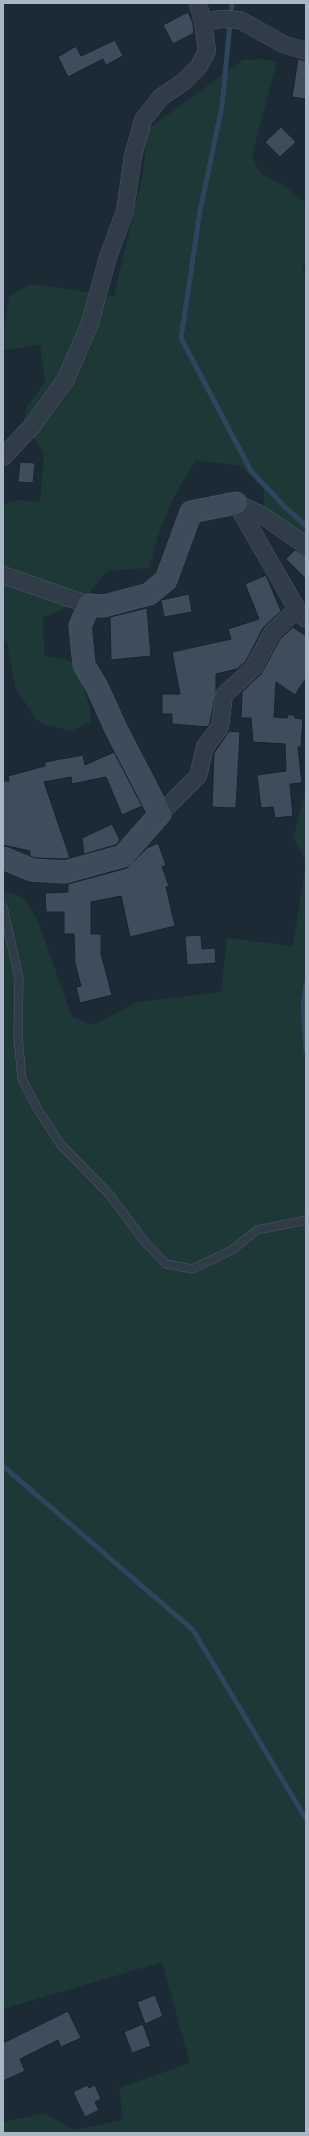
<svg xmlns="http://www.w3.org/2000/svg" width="309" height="2136" viewBox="0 0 309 2136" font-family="'PT Sans',sans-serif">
  <rect width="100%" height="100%" fill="#1c2a36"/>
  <!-- green -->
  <g fill="#1e3737">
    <path d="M260,59L277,62L252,155L260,173L283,185L306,203V261L303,264L306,283V538L264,506V489L240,466L196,460L177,491L161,526L149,568L107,571L84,599L43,618L44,655L75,662L90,707V722L71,731L43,724L36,719L15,687L7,642L3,638V504L20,500L40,502L44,453L24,424L26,408L45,382L40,345L3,350V332L9,296L32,284L114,296L142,178L148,129L243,60Z"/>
    <path d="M306,788V2133H3V2122L44,2113L74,2130L123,2120L119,2088L190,2063L162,1962L3,2009V890L24,898L38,921L72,1017L93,1025L137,1002L221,992L227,938L293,946L306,862L293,838Z"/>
  </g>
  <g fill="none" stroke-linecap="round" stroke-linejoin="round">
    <!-- stream -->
    <g stroke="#2c465e" stroke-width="5">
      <path d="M232,3L222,106L200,211L181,338L251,471L284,506L306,526"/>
      <path d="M306,984L303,1004L306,1051"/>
      <path d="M3,1466L193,1630L306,1819"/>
    </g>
  </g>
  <!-- building -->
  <g fill="#3d4d5c" stroke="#18232d">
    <path d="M188,12L193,23L194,33L173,44L163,25Z"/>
    <path d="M115,40L123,56L106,65L103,59L68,77L58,57L76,46L81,56Z"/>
    <path d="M298,59L306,61V99L292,97Z"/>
    <path d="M281,127L296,142L280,157L265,142Z"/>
    <path d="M20,462L35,463L33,483L18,482Z"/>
    <path d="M295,550L306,556V579L286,559Z"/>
    <path d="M266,575L281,611L263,628L246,661L237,669L216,674V691L210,723L208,727L172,724V714H162V694H180L172,652L231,639L228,629L259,619L245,584Z"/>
    <path d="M189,594L192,612L164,617L161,600Z"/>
    <path d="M147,608L151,656L111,660L110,617Z"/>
    <path d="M293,627L306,636V678L295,695L276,682L274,717L287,718L288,715H294L295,718L303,719L301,747H298L302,783L290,784L293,816L275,818L273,807L261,808L257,775L286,771L285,744L253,742L251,718H241L242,692L261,674L280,639Z"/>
    <path d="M229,731L240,732L236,808L212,807L214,753Z"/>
    <path d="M114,752L142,806L122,815L106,777L72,784L71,777L44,782L70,858L64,859L35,858L30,856V851L3,845V781H9L8,776L45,766V762L83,755L85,765Z"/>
    <path d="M112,824L120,840L116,845L84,854L82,838Z"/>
    <path d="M158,843L166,865L162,867L169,886L166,887L175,926L130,937L121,896L91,902V934H101V954L112,995L80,1003L76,987L81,986L75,963L74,934H64V912H46L45,893L68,892V884L127,868L147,848Z"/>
    <path d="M201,935L202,949L215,948L216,963L187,965L185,936Z"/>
    <path d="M155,1995L163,2016L145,2024L137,2002Z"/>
    <path d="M68,2011L81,2038L61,2047L58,2040L20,2059L25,2071L3,2081V2043Z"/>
    <path d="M143,2024L151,2046L132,2053L124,2032Z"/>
    <path d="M87,2085L89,2088L95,2085L101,2099L95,2102L99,2110L85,2117L73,2092Z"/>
  </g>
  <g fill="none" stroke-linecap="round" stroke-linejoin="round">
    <!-- lane casing -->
    <g stroke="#4d5965" stroke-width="9">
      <path id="lane" d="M3,907L19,978L18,1036L22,1079L37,1108L61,1145L109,1194L145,1242L166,1264L192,1269L232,1250L257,1230L306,1220"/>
    </g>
    <!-- street casing -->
    <g stroke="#4d5965" stroke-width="18">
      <g id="street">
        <path d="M198,3L203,22L222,19L240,20L283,44L306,51"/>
        <path d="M3,457L33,425L66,379L90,323L108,257L125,211L133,156L143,120L161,97L182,83L199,66L207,51L203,22"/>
        <path d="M236,503L297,609L306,619"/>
        <path d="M236,503L262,515L306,546"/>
        <path d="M3,575L89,605"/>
        <path d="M160,814L198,776L205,747L220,727L224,695L254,667L272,633L297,609"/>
      </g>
    </g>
    <!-- secondary casing -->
    <g stroke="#4d5965" stroke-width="23">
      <path id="secondary" d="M3,858L32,870L65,872L123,856L160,814L116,729L97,687L84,665L80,626L89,605L104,606L149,594L166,580L191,512L236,503"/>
    </g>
    <!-- lane -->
    <use href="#lane" stroke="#303c47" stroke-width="8"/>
    <!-- street -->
    <use href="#street" stroke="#303c47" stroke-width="17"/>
    <!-- secondary -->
    <use href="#secondary" stroke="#3d4b5a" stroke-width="22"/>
  </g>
  <!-- border -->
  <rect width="309" height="2136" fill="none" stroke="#a9b6c5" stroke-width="8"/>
</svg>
